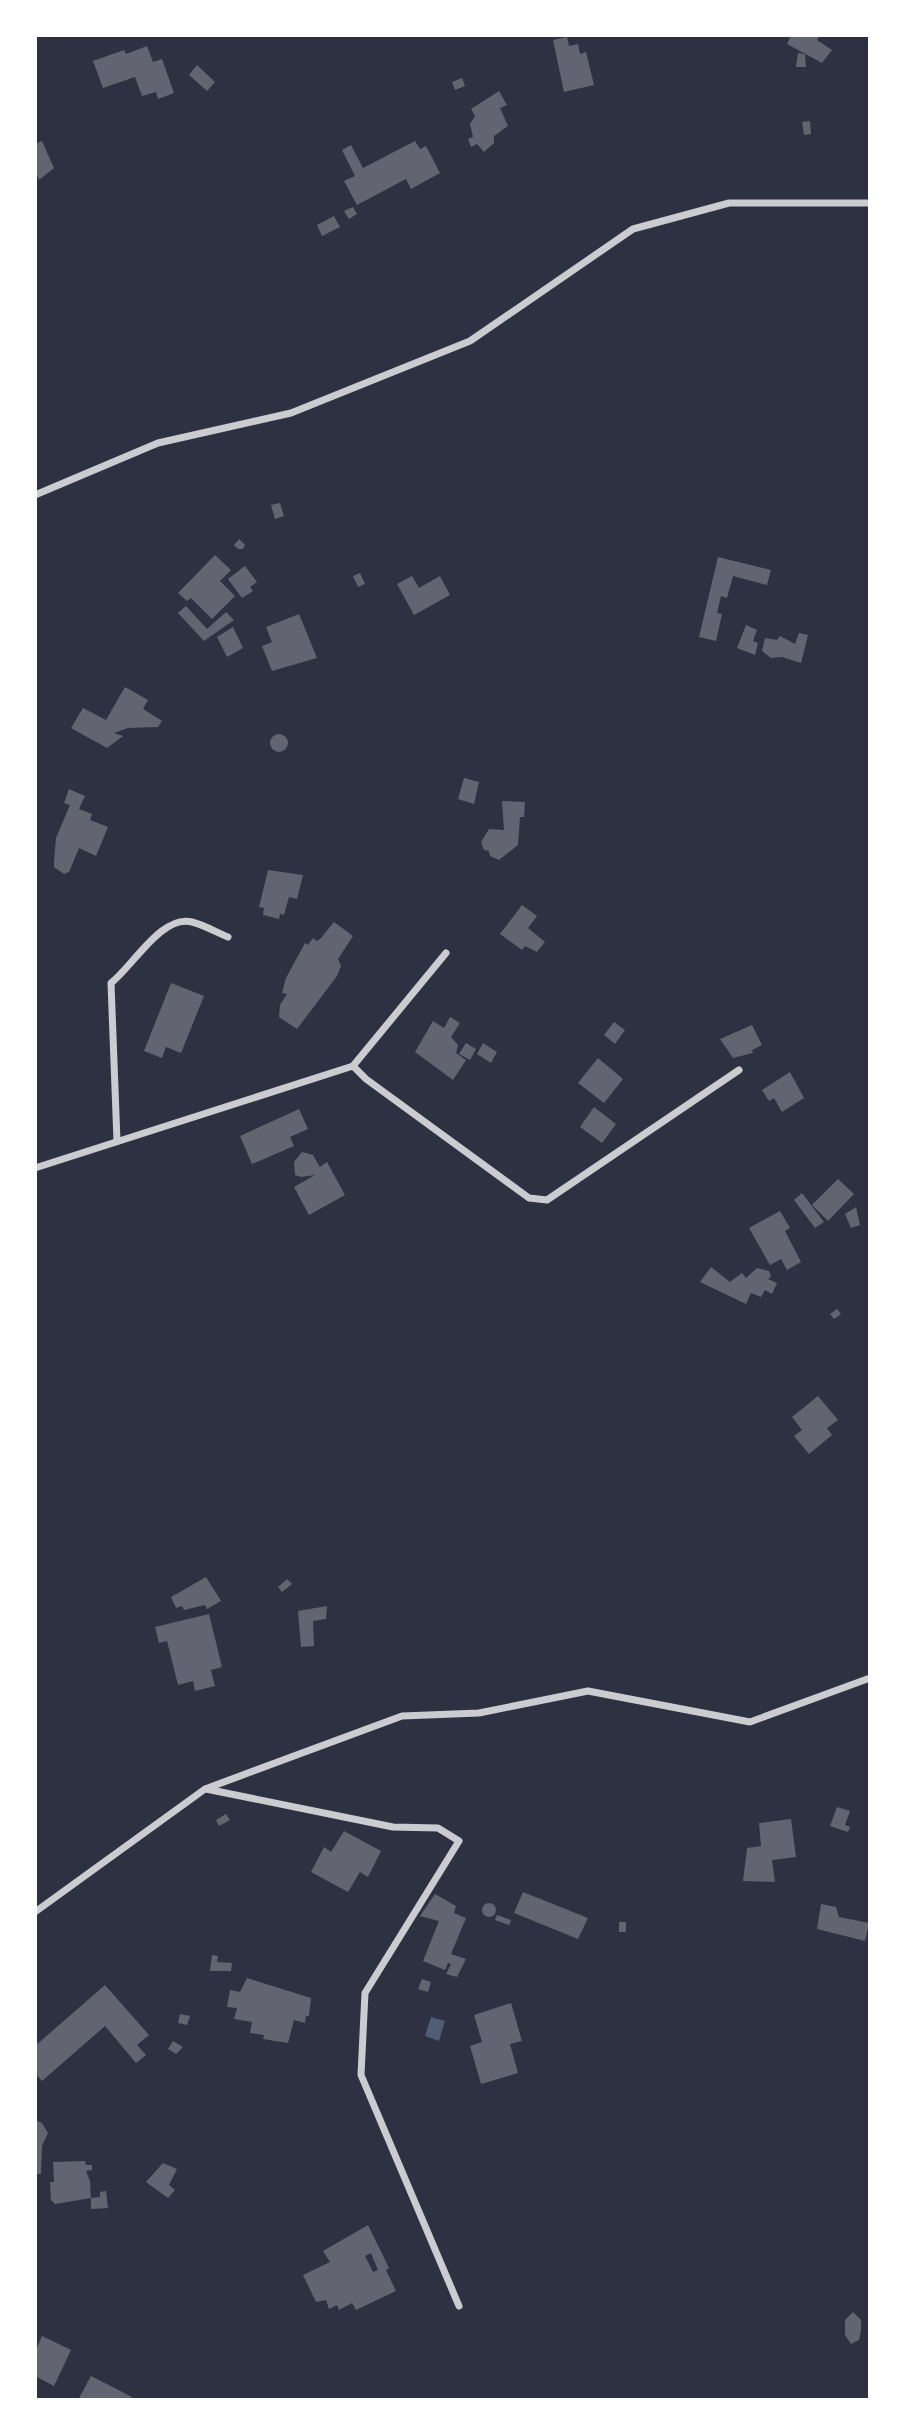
<svg xmlns="http://www.w3.org/2000/svg" width="905" height="2435" viewBox="0 0 905 2435" font-family="'Roboto Serif',serif">
  <rect width="100%" height="100%" fill="#2d3142"/>
  <!-- water -->
  <path fill="#4f5d75" d="M431,2017L445,2021L439,2041L425,2036Z"/>
  <!-- building -->
  <g fill="#626471" fill-rule="evenodd">
    <path d="M791,35H820L817,40L832,50L822,63L787,44Z"/>
    <path d="M567,37L569,46L578,44L580,54L586,52L594,85L564,92L553,40Z"/>
    <path d="M147,46L153,62L162,59L174,93L158,99L156,92L142,96L135,77L103,88L93,61L124,50L126,54Z"/>
    <path d="M798,53L805,54L806,67H796Z"/>
    <path d="M197,65L215,82L207,91L189,75Z"/>
    <path d="M462,78L465,86L455,90L452,82Z"/>
    <path d="M499,91L507,105L500,108L508,126L494,136V143L484,152L477,144L471,147L468,139L473,137L470,124L475,116L471,109Z"/>
    <path d="M810,121L811,134L804,135L802,122Z"/>
    <path d="M42,141L54,168L39,180L35,170V144Z"/>
    <path d="M415,141L420,149L426,146L440,173L411,189L406,179L357,205L344,181L355,176L342,150L351,145L363,168Z"/>
    <path d="M353,207L357,214L349,219L344,211Z"/>
    <path d="M334,216L340,227L322,236L317,225Z"/>
    <path d="M280,503L284,516L275,519L271,505Z"/>
    <path d="M239,539L245,545L243,549H238L234,545Z"/>
    <path d="M215,555L231,570L220,581L235,596L212,619L191,598L187,601L178,593Z"/>
    <path d="M718,557L771,570L767,585L733,576L727,598L721,596L717,613L722,614L716,641L699,637Z"/>
    <path d="M245,566L257,582L250,587L253,591L242,598L228,579Z"/>
    <path d="M360,573L365,584L358,587L353,576Z"/>
    <path d="M412,576L419,588L440,576L450,595L414,615L397,584Z"/>
    <path d="M186,606L207,629L226,612L234,620L204,641L178,613Z"/>
    <path d="M299,614L317,658L272,671L262,646L272,642L266,627Z"/>
    <path d="M746,625L757,630L753,641L758,643L755,655L737,648Z"/>
    <path d="M233,627L243,648L227,657L217,637Z"/>
    <path d="M799,633L808,635L801,663L782,657L771,658L762,651L765,638L777,640L780,636L795,644Z"/>
    <path d="M125,687L148,700L143,709L162,721L158,727L128,728L114,733L123,736L107,748L71,728L83,708L106,720Z"/>
    <circle cx="279" cy="743" r="9"/>
    <path d="M464,778L479,782L474,804L458,799Z"/>
    <path d="M69,789L85,796L79,809L92,814L90,820L108,827L96,856L79,848L69,872L64,874L54,867V861L56,838L70,805L64,803Z"/>
    <path d="M502,801L525,802L524,817H520L518,845L499,860L490,856L489,851L484,850L481,842L489,829L504,830Z"/>
    <path d="M268,870L303,875L297,899L289,897L284,915L280,914L279,919L263,915L264,908L259,907Z"/>
    <path d="M522,905L537,916L528,928L545,942L537,952L525,946L522,950L500,934Z"/>
    <path d="M334,922L353,936L338,959L341,966L337,976L297,1029L279,1017L280,1005L287,994L282,993L286,978L305,943L308,945L313,938L317,941L321,938Z"/>
    <path d="M171,983L204,996L181,1053L166,1047L162,1058L144,1051Z"/>
    <path d="M450,1017L460,1023L451,1037L458,1045L456,1053L466,1060L453,1080L415,1052L433,1021L444,1028Z"/>
    <path d="M614,1022L625,1030L615,1044L604,1035Z"/>
    <path d="M752,1025L762,1045L752,1050L753,1053L733,1058L720,1039Z"/>
    <path d="M466,1043L476,1049L470,1060L459,1054Z"/>
    <path d="M483,1043L497,1052L491,1063L477,1054Z"/>
    <path d="M598,1058L623,1079L604,1103L578,1083Z"/>
    <path d="M790,1072L804,1098L782,1112L774,1098L769,1101L762,1090Z"/>
    <path d="M594,1107L616,1124L602,1143L580,1127Z"/>
    <path d="M299,1109L308,1129L290,1137L294,1146L252,1164L240,1136Z"/>
    <path d="M302,1152L313,1155L320,1167L327,1162L345,1195L309,1215L294,1187L315,1175L301,1177L295,1175L294,1162Z"/>
    <path d="M838,1179L854,1194L828,1221L812,1205Z"/>
    <path d="M802,1193L824,1222L815,1228L794,1200Z"/>
    <path d="M856,1207L860,1225L851,1228L845,1214Z"/>
    <path d="M780,1211L790,1228L785,1231L801,1262L787,1270L781,1259L770,1265L749,1228Z"/>
    <path d="M711,1267L730,1282L742,1273L746,1278L757,1268L769,1271L771,1276L768,1279L777,1283L772,1294L765,1290L761,1297L751,1293L746,1304L700,1282Z"/>
    <path d="M837,1309L841,1314L834,1319L830,1314Z"/>
    <path d="M818,1396L838,1420L827,1428L832,1435L809,1454L794,1436L802,1430L792,1417Z"/>
    <path d="M206,1577L221,1601L207,1609L205,1605L184,1610L182,1606L176,1608L171,1597Z"/>
    <path d="M287,1579L292,1584L282,1592L278,1587Z"/>
    <path d="M327,1606L326,1619L313,1621L314,1646L301,1647L298,1611Z"/>
    <path d="M209,1614L222,1667L211,1670L215,1686L195,1691L193,1681L178,1685L167,1641L159,1643L155,1627Z"/>
    <path d="M837,1807L850,1811L845,1825L850,1827L848,1832L830,1826Z"/>
    <path d="M226,1814L230,1820L219,1826L216,1820Z"/>
    <path d="M791,1819L796,1857L772,1860L775,1882L743,1881L747,1848L761,1846L759,1823Z"/>
    <path d="M344,1831L381,1851L368,1877L360,1872L348,1892L311,1872L324,1847L331,1852Z"/>
    <path d="M523,1892L588,1918L578,1939L514,1913Z"/>
    <path d="M435,1894L456,1906L454,1913L466,1918L451,1954L466,1959L457,1977L446,1974L451,1964L448,1963L445,1970L423,1961L439,1921L420,1916Z"/>
    <circle cx="489" cy="1910" r="7"/>
    <path d="M821,1904L836,1907L839,1917L869,1923L865,1941L817,1929Z"/>
    <path d="M497,1915L511,1920L509,1925L495,1920Z"/>
    <rect x="619" y="1922" width="7" height="10"/>
    <path d="M212,1955L218,1956L217,1962L232,1963L231,1971H210Z"/>
    <path d="M247,1978L311,1998L309,2016H306L305,2023L294,2020L288,2043L263,2039L264,2035L250,2033L252,2022L234,2019L237,2008L227,2007L230,1990L240,1992Z"/>
    <path d="M422,1979L431,1982L428,1992L418,1989Z"/>
    <path d="M105,1985L149,2035L137,2045L146,2055L136,2063L105,2026L42,2081L35,2073V2046Z"/>
    <path d="M511,2003L522,2041L510,2044L518,2073L481,2084L470,2046L482,2042L474,2015Z"/>
    <path d="M180,2014L190,2016L187,2025L178,2023Z"/>
    <path d="M173,2041L183,2047L176,2054L168,2049Z"/>
    <path d="M35,2120L42,2123L48,2133L42,2146L41,2174H35Z"/>
    <path d="M85,2161L86,2165H92V2170L86,2171L90,2181L91,2198L55,2204L51,2200L50,2182H54L53,2162Z"/>
    <path d="M163,2163L177,2169L169,2185L175,2190L168,2198L146,2182Z"/>
    <path d="M106,2191L108,2208L91,2209V2198L100,2197V2192Z"/>
    <path d="M368,2225L389,2268L386,2270L396,2291L356,2310L352,2303L339,2310L337,2305L329,2309L326,2300L316,2302L303,2275L330,2262L323,2251ZM371,2253L378,2270L373,2272L365,2256Z"/>
    <path d="M853,2312L861,2320V2330L859,2340L851,2344L845,2335V2320Z"/>
    <path d="M42,2336L71,2350L54,2386L35,2376V2352Z"/>
    <path d="M91,2376L132,2397L130,2400H78Z"/>
  </g>
  <g fill="none" stroke-linecap="round" stroke-linejoin="round">
    <!-- minor -->
    <g stroke="#caccd0" stroke-width="7">
      <path d="M35,495L158,443L291,413L470,341L633,229L729,203H870"/>
      <path d="M353,1066L446,953"/>
      <path d="M117,1141L111,983C133,966 162,914 192,922C204,925 216,932 228,937"/>
      <path d="M35,1168L353,1066L366,1079L529,1198L547,1200L739,1070"/>
      <path d="M206,1789L393,1827L438,1828L459,1841L365,1993L361,2075L459,2306"/>
      <path d="M35,1912L205,1789L402,1716L479,1713L588,1691L750,1722L870,1678"/>
    </g>
  </g>
  <!-- border -->
  <rect width="905" height="2435" fill="none" stroke="#ffffff" stroke-width="74"/>
</svg>
